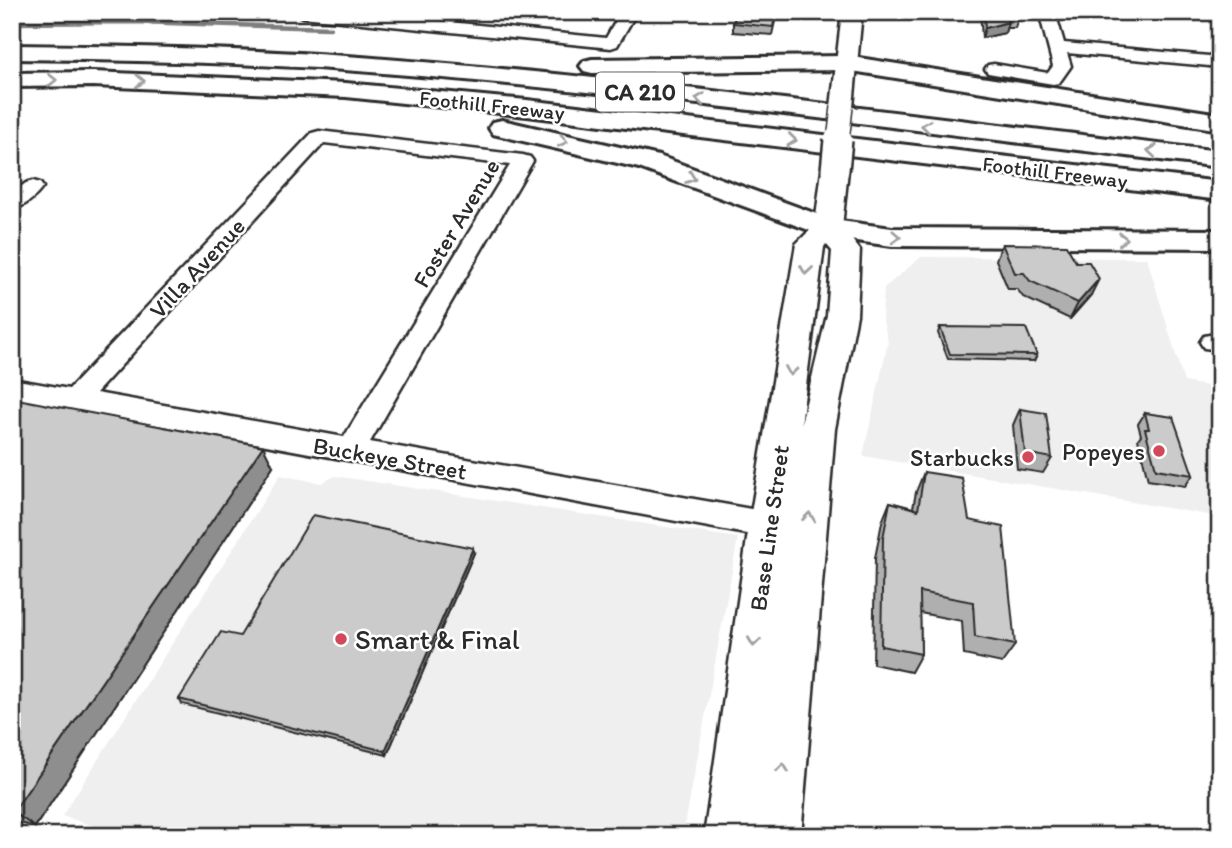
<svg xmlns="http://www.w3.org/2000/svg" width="1232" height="848" viewBox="0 0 1232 848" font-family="Itim,sans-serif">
  <rect width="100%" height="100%" fill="#fff"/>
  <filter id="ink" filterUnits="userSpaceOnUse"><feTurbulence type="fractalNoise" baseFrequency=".0143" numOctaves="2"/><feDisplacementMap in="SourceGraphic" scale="14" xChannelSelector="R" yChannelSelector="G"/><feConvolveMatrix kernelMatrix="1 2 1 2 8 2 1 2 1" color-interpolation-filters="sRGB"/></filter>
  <g filter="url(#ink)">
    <!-- built -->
    <g fill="#efefef">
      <path d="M921,257L1147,258L1184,382L1220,388V517L863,456L888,342L882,317L884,288Z"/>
      <path d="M280,475L321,483L335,476L738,538L683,836H111L110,831L62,816Z"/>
    </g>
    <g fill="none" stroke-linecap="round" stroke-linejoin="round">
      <!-- stream -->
      <path stroke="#7e7e7e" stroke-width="4.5" d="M12,23L136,22L330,28"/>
      <!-- minor casing -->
      <g stroke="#2b2b2b" stroke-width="5">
        <g id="minor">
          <path d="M294,12H351L606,38L621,12H637L617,46L611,48L302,17Z"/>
          <path d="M1039,12H1055L1064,43L1220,57V67L1067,53L1071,66L1059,83L1053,84L988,73L985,69L988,65L994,64L1048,73L1053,66Z"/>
          <path d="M319,131L523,155L530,157L533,161L370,442L768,512L779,516L784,525L779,534L768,538L12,398V379L69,389L312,133ZM324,143L510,165L344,437L96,393Z"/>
          <path d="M33,181L40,183L43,187C36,197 24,207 12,210V193L26,183Z"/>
          <path d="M1220,333V350L1204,348L1200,342L1204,336Z"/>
        </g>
      </g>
      <!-- major casing -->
      <g stroke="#2b2b2b" stroke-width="5">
        <g id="major">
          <path d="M842,12H862L853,107L850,112H834L831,107Z"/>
          <path d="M835,162L844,165L848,170L842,227L860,250L857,315L835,429L801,836H704L749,525L796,244L815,225L822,170L826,165ZM826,244L832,251L827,315L801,424L824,247Z"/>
        </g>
      </g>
      <!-- highway casing -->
      <g stroke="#2b2b2b" stroke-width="6">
        <g id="highway">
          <path d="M12,45C114,46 215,48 317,54C619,74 919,117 1220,151V167C919,132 619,89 317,68C215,62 114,60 12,59Z"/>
          <path d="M846,56L1220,114V130L846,70L592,73L584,71L580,66L584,61L592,59Z"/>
          <path d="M93,72L346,83L527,100L1220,182V200L527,116L346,97L93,86L12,87V73Z"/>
          <path d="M502,120L659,156L833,220L892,228L1220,230V248L892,246L828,237L639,168L493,134L489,128L493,122Z"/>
        </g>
      </g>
      <!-- minor -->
      <use href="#minor" fill="#fff" fill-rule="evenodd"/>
      <!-- major -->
      <use href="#major" fill="#fff" fill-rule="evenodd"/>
      <!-- highway -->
      <use href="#highway" fill="#fff" fill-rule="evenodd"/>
      <!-- major-bridge-far1 casing -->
      <g stroke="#2b2b2b" stroke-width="24" stroke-linecap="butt">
        <path id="major-bridge-far1" d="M838,141L842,107"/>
      </g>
      <!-- major-bridge casing -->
      <g stroke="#2b2b2b" stroke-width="32" stroke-linecap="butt">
        <path id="major-bridge" d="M835,170L838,140"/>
      </g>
      <!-- major-bridge-far1 -->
      <use href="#major-bridge-far1" stroke="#fff" stroke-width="21"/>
      <!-- major-bridge -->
      <use href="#major-bridge" stroke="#fff" stroke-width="27"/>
    </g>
    <!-- wall -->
    <g fill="#afafaf" stroke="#2b2b2b" stroke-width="2">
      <path d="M777,12L772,35L733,32V23Z"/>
      <path d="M980,12H1017L1018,18L1015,28H1006L1005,33L982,38Z"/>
      <path d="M1002,244L1091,295L1070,319L1023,297L1017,289H1008L996,260Z"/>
      <path d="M940,327L1037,355L1034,361L948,359L938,333Z"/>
      <path d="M12,398L273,466L35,827L12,821Z"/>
      <path d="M1020,409L1052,458L1043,473L1017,469L1013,425Z"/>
      <path d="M1145,413L1193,475L1185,486L1148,480L1138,439L1141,435L1138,424Z"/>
      <path d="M924,472L969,520L1015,645L1002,663L964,655L962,621L920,613L921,654L911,672L873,664L875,558L882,522L890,502L913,508L916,492Z"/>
      <path d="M474,553L387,755L182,704L179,699L240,636Z"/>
    </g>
    <!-- shaded-wall -->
    <g fill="#8e8e8e" stroke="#2b2b2b" stroke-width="2">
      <path d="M1008,22L1005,33L982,38L985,28Z"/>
      <path d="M1099,279L1091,295L1070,319L1078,303Z"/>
      <path d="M263,446L273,466L35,827L13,812Z"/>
      <path d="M473,548L474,553L387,755L385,751Z"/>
    </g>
    <!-- building -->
    <g fill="#cbcbcb" stroke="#2b2b2b" stroke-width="2">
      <path d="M737,12H776L773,27L733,23Z"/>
      <path d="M984,12H1017L1018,18L1006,17L1008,22L985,28Z"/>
      <path d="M1002,244L1066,245L1076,262H1089L1099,279L1078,303L1030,281L1024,273H1015Z"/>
      <path d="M940,327L1026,328L1037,355L950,354Z"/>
      <path d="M12,398L263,446L13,812H12Z"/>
      <path d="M1020,409L1046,413L1052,458L1025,453Z"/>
      <path d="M1145,413L1173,417L1193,475L1156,469L1145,429H1149Z"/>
      <path d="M924,472L962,478L969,520L1003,527L1015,645L975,637L973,602L920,592L921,654L881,646L883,538L890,502L918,510Z"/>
      <path d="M313,515L473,548L385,751L179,699L221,632L240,636Z"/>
    </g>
    <!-- one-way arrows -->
    <defs><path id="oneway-chevron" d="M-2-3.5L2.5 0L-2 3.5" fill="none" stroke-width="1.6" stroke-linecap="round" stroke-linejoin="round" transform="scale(1.75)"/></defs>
    <g stroke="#a0a0a0">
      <use href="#oneway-chevron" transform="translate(52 80)"/>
      <use href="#oneway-chevron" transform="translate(140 81) rotate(2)"/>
      <use href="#oneway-chevron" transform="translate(700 99) rotate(-173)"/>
      <use href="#oneway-chevron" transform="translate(926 126) rotate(-173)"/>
      <use href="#oneway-chevron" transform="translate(792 140) rotate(7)"/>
      <use href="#oneway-chevron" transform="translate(563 141) rotate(12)"/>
      <use href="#oneway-chevron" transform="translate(1152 151) rotate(-174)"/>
      <use href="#oneway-chevron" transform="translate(691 178) rotate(20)"/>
      <use href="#oneway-chevron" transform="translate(896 237) rotate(3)"/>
      <use href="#oneway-chevron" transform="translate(1123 239)"/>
      <use href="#oneway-chevron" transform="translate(806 270) rotate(98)"/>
      <use href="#oneway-chevron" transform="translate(791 371) rotate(99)"/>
      <use href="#oneway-chevron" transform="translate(809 517) rotate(-84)"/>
      <use href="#oneway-chevron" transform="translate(754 642) rotate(97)"/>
      <use href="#oneway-chevron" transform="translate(783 768) rotate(-84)"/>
    </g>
  </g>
  <!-- markers -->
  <g fill="#d1495b" stroke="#fff" stroke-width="2.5">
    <circle cx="1159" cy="451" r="7"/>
    <circle cx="1028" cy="457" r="7"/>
    <circle cx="341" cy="639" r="7"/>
  </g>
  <g text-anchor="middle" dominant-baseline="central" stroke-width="5" stroke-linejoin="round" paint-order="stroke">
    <!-- far-street labels -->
    <g font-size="21" fill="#2b2b2b" stroke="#fff">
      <text transform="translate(492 105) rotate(6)">Foothill Freeway</text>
      <text transform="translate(1055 172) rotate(7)">Foothill Freeway</text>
    </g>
    <!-- shield labels -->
    <rect fill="#fff" stroke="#6b6b6b" stroke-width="2" x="596" y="72.5" width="88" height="39" rx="5"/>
    <g font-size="23" font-weight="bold" fill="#2b2b2b">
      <text x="640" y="92">CA 210</text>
    </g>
    <!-- street labels -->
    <g font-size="24" fill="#2b2b2b" stroke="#fff">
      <text transform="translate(456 223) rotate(-59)">Foster Avenue</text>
      <text transform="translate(197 268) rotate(-47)">Villa Avenue</text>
      <text transform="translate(390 458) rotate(10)">Buckeye Street</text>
      <text transform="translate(769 528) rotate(-82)">Base Line Street</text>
    </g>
    <!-- poi labels -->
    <g font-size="24" fill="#2b2b2b" stroke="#fff" text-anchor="end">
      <text x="1145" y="451">Popeyes</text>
      <text x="1014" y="457">Starbucks</text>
    </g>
    <!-- near-poi labels -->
    <g font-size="28" fill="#2b2b2b" stroke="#fff" text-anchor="start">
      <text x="355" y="639">Smart &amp; Final</text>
    </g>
  </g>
  <!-- margin -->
  <rect width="1232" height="848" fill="none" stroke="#fff" stroke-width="42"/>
  <rect x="21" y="21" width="1190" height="806" fill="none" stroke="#2b2b2b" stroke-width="2.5" filter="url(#ink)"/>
</svg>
